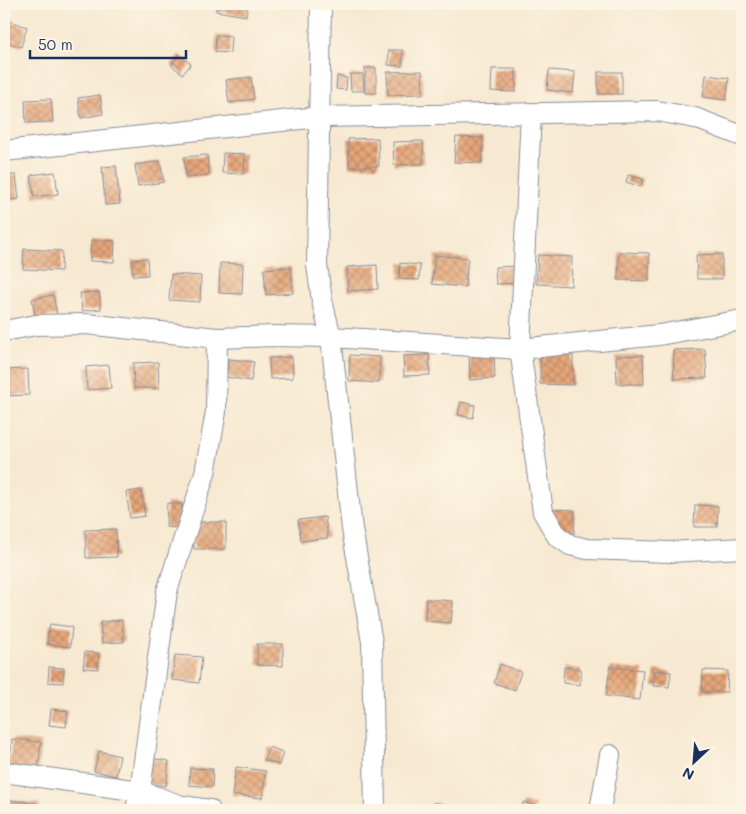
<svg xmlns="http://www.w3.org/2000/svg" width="746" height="814" viewBox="0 0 746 814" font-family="Mali,sans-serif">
  <defs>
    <pattern id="building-cross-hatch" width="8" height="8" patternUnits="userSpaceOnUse" patternTransform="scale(1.25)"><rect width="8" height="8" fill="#e7a678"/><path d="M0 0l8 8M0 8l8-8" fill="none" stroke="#ba8866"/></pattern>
  </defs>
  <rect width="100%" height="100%" fill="#fcf5e5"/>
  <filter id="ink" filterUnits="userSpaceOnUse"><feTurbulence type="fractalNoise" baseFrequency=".02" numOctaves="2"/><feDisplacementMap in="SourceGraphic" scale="10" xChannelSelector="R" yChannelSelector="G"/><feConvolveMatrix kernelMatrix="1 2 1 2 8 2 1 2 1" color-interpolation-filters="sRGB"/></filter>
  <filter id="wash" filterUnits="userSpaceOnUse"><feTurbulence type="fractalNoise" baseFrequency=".0096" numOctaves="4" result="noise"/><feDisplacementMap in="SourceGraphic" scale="20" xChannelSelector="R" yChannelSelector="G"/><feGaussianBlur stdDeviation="1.12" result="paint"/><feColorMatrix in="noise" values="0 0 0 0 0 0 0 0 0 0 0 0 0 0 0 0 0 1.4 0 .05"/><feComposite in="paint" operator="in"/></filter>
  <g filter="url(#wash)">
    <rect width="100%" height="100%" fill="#f7e9d1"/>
    <g id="blocks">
      <!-- building -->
      <g fill="url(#building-cross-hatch)">
        <path d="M217,4H248L246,16L216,11Z"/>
        <path d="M10,21L27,27L21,47L4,41Z"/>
        <path d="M216,35L231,36L230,53L215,52Z"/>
        <path d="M389,50H403L402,66L388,65Z"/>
        <path d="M179,54L191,64L183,74L171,65Z"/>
        <rect x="365" y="68" width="11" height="25"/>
        <path d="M492,69H516V92L491,91Z"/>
        <path d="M549,70L575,72L573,93L547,90Z"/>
        <path d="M422,71L423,94L388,95L387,72Z"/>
        <rect x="598" y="72" width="24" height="22"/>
        <path d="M350,74H363L364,91H351Z"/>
        <path d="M706,75L729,78L726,100L703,97Z"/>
        <path d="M337,76L347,78L346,90L336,89Z"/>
        <path d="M251,77L254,99L229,103L226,80Z"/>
        <path d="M100,95L103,114L81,118L78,98Z"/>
        <path d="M51,99L53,122L26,123L25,100Z"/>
        <path d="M456,137L483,138L482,163L454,162Z"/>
        <path d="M378,138L379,166L349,167L348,139Z"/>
        <path d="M423,141V164L394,165L393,142Z"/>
        <path d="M223,153L245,154L244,174L222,173Z"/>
        <path d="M207,155L209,175L186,178L184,157Z"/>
        <path d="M160,161L164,182L138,186L135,165Z"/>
        <path d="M116,166L120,204L105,205L102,167Z"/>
        <path d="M55,172L58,194L34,197L31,175Z"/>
        <path d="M16,175L19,199L4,201V176Z"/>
        <path d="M628,175L643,179L641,187L626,182Z"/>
        <path d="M91,240L115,241L114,262L90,261Z"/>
        <path d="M24,249L62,251L61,271L23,269Z"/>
        <path d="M619,252L649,253V281L618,280Z"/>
        <path d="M722,254V279H697L696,255Z"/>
        <path d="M435,255L468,258L465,287L432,284Z"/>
        <path d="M538,255L572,257L571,286L536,284Z"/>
        <path d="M147,258L148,275L133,276L132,260Z"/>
        <path d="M220,263L243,264L242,294L219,293Z"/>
        <path d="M400,263L420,265L419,280L399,279Z"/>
        <path d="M377,265L378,289L348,291L347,267Z"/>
        <path d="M519,266V283L496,284L495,267Z"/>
        <path d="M291,267L293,293L266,295L264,269Z"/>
        <path d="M171,274L201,276L200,302L169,300Z"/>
        <path d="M99,292L101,309L82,311L80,293Z"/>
        <path d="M53,295L57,315L36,319L32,299Z"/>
        <path d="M705,349L707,378L674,379L673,350Z"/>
        <path d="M494,354L495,378L470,380L469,355Z"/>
        <path d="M540,354L573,355V385L540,384Z"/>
        <path d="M350,355L380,357L379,383L349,381Z"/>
        <path d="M429,355L430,375L404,376L403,356Z"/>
        <path d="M643,355L644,384H617L616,356Z"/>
        <path d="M292,357L293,378L270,379L269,358Z"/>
        <path d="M229,359L254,362L251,381L226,377Z"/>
        <path d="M158,362L159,388H134L133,363Z"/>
        <path d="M109,365L111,388L87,390L86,367Z"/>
        <path d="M28,369L29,395L4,396V370Z"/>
        <path d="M461,402L475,405L473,418L458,415Z"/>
        <path d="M141,490L145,516L130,518L126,492Z"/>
        <path d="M167,503L182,504L181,528L166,527Z"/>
        <path d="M695,505L718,506L717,527H694Z"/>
        <path d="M550,509L575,510L574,534L550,533Z"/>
        <path d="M325,517L328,538L301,541L298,520Z"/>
        <path d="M193,522H226V549H194Z"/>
        <path d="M116,529L117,557L86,558L85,530Z"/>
        <path d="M426,599L453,601L451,623L425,621Z"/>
        <path d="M122,620L124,642L102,643L100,622Z"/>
        <path d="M50,624L72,627L70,647L47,644Z"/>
        <path d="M257,644H283V666L257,665Z"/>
        <path d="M85,652L99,653L98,669L83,668Z"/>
        <path d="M175,655L202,657L199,683L172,680Z"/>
        <path d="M500,664L521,672L515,690L494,683Z"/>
        <path d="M49,667L64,668L63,683L48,682Z"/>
        <path d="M564,667L581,669L580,685L563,683Z"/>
        <path d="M610,667L643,670L640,700L606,696Z"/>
        <path d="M655,670L671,672L669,687L653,686Z"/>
        <path d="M703,670L728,671L727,692H702Z"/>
        <path d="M51,709L68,711L66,727L49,725Z"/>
        <path d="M12,739L41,742L38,771L9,768Z"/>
        <path d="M269,747L283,752L279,765L264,760Z"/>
        <path d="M99,751L120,756L116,776L94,771Z"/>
        <path d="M143,757L169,761L166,786L140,783Z"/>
        <path d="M236,767L266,771L262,798L232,795Z"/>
        <path d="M190,768L213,769L212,787L189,785Z"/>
        <path d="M10,800L40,804L39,810H8Z"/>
        <path d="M523,802L535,805L533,810H521Z"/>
        <path d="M433,803L456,806L455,810H432Z"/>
      </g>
    </g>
  </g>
  <g filter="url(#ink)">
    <use href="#blocks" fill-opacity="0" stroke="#898c98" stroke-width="1"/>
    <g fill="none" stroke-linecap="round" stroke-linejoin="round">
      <!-- minor casing -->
      <g stroke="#898c98" stroke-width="22">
        <g id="minor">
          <path d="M321,4L317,265L322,301L331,337L352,529L372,642L375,810"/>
          <path d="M531,113L520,349L543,512L557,536L570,545L587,549L670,552L742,548"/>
          <path d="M4,151L319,117L657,111L695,118L742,136"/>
          <path d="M4,331L36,325L86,324L217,338L273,336L331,337L520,349L659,335L742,320"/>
          <path d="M4,772L140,791L182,806L210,810"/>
          <path d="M136,810L140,791L167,591L205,473L216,412L217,338"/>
          <path d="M600,810L610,755"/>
        </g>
      </g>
      <!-- minor -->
      <use href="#minor" stroke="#fff" stroke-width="20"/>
    </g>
  </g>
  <!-- margin -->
  <rect width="746" height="814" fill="none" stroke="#fcf5e5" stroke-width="20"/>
  <!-- north arrow -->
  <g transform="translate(694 762) rotate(206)" stroke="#fcf5e5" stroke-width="4" paint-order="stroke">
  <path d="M0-4L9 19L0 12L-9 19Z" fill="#1b2f5e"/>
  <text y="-8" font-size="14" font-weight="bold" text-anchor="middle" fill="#1b2f5e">N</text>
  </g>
  <!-- scale -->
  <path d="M30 50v8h156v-8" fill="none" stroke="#1b2f5e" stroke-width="2.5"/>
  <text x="38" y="50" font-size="15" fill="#1b2f5e" stroke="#fcf5e5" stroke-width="4" paint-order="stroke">50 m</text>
</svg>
